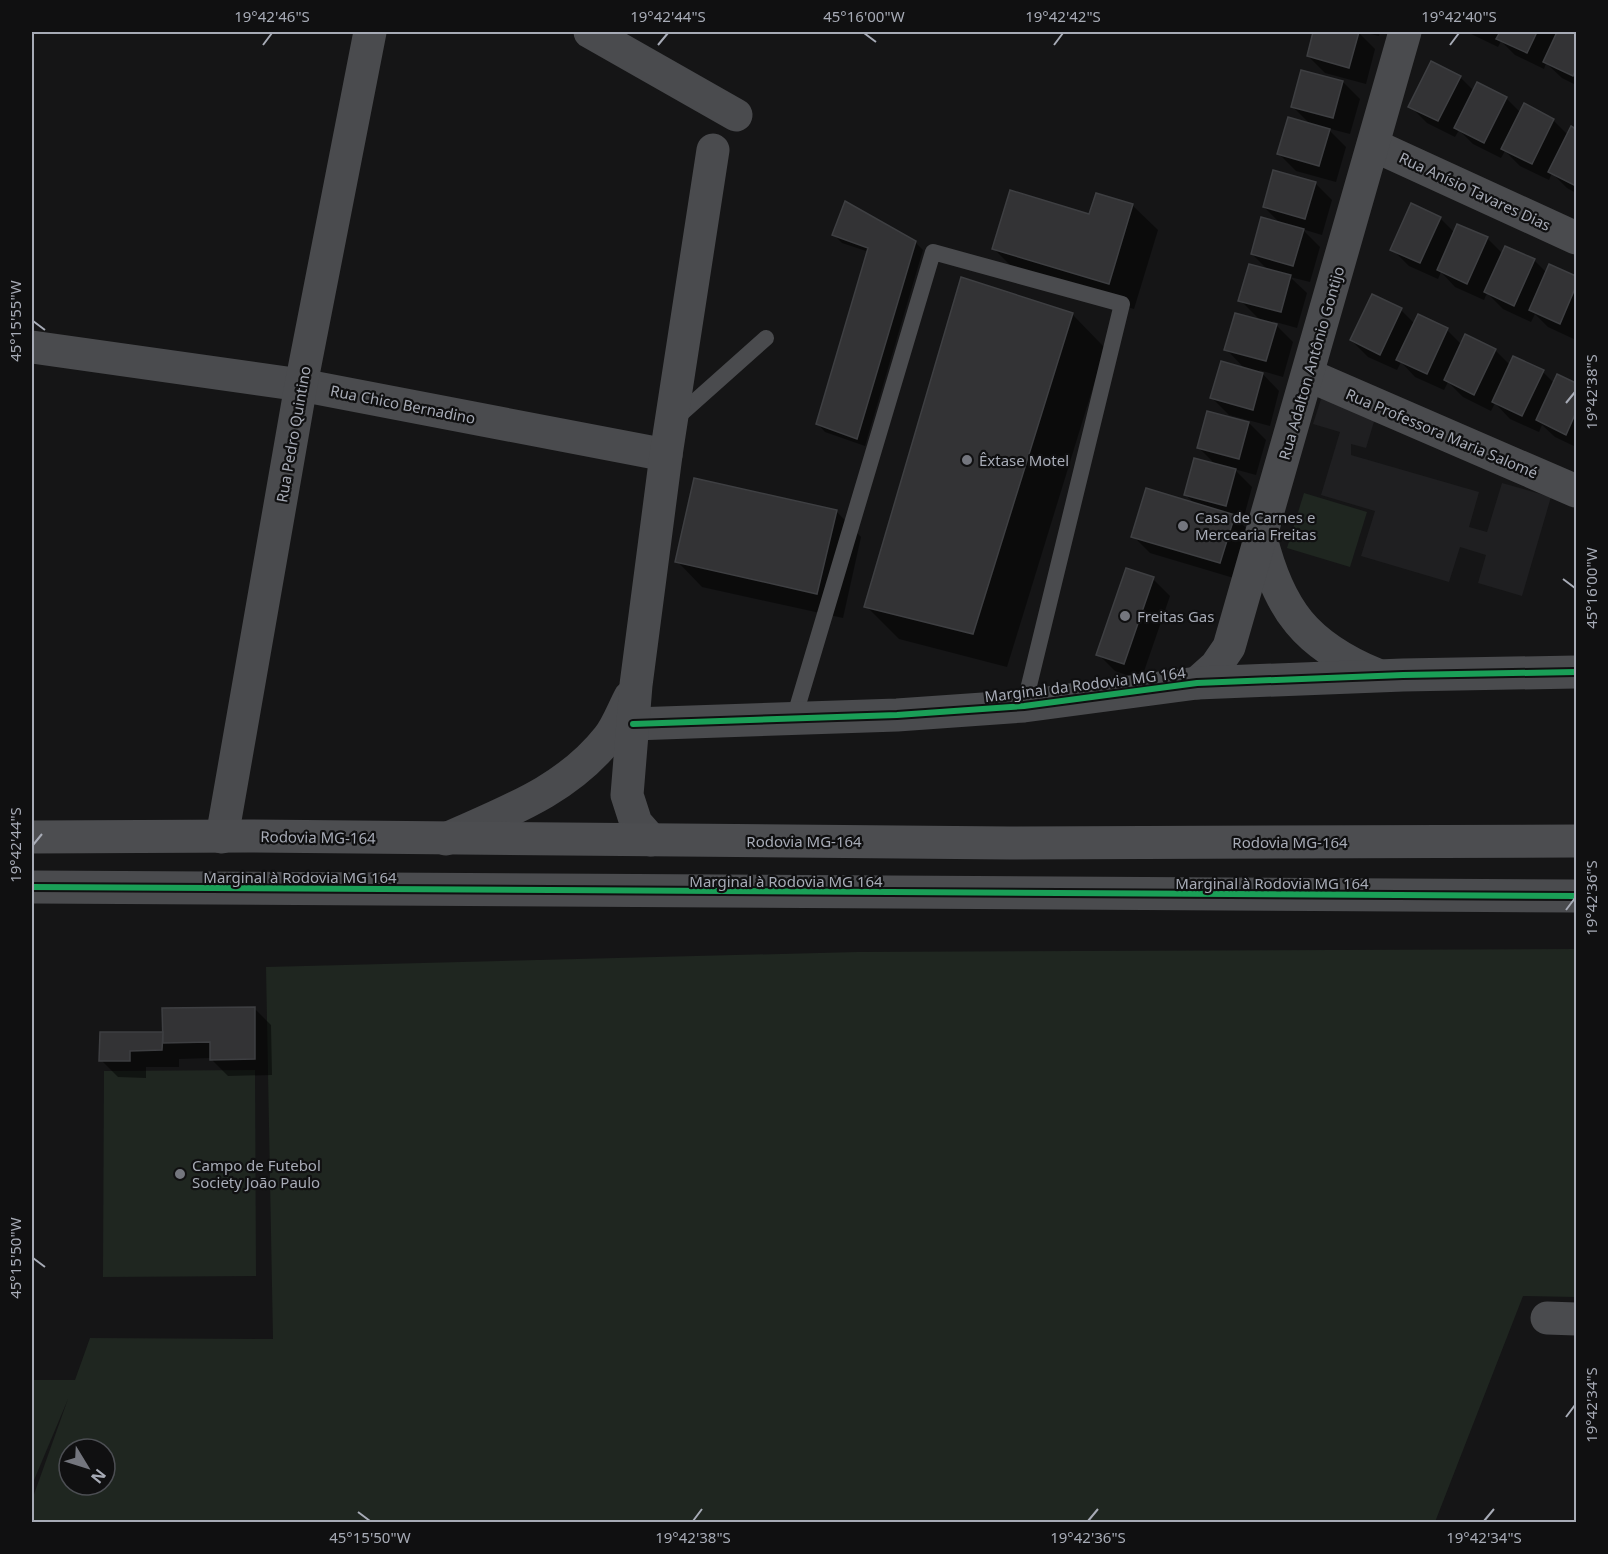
<svg xmlns="http://www.w3.org/2000/svg" width="1608" height="1554" viewBox="0 0 1608 1554" font-family="'Noto Sans',sans-serif">
  <rect width="100%" height="100%" fill="#151516"/>
  <!-- built -->
  <path fill="#1f1f21" d="M1321,399L1376,415L1366,448L1351,444V455L1479,492L1469,527L1487,532L1502,483L1551,497L1522,596L1478,583L1486,555L1460,547L1449,582L1361,556L1375,511L1321,495L1340,432L1313,424Z"/>
  <!-- green -->
  <g fill="#1f2620" fill-rule="evenodd">
    <path d="M1304,493L1367,512L1350,567L1287,548Z"/>
    <path d="M1576,949V1297L1523,1296L1435,1522H32V1500L68,1399L32,1485V1380H75L90,1338L273,1339L266,967L857,952ZM69,1449H105V1485H69Z"/>
    <path d="M255,1070L256,1276L103,1277L104,1071Z"/>
  </g>
  <!-- shadow -->
  <g fill="#0007">
    <path d="M1315,32H1358L1375,49L1366,84L1325,73L1308,56Z"/>
    <path d="M1362,32H1380L1379,36Z"/>
    <path d="M1467,32H1576V85L1562,78L1546,63L1544,69L1515,55L1501,41L1498,47Z"/>
    <path d="M1302,71L1343,82L1360,99L1350,134L1327,128L1346,147L1336,182L1296,171L1279,154L1311,125L1292,106Z"/>
    <path d="M1460,77L1474,91L1506,98L1521,113L1553,120L1568,135L1572,128L1576,131V193L1567,188L1552,173L1549,180L1520,166L1505,151L1501,158L1473,144L1459,130L1455,137L1427,123L1410,106Z"/>
    <path d="M1315,183L1332,200L1322,235L1302,229L1320,247L1310,282L1290,277L1307,293L1297,328L1272,321L1293,342L1283,377L1259,370L1279,391L1270,426L1229,415L1212,398L1246,370L1226,349L1261,321L1240,300L1269,271L1252,254L1282,225L1264,207Z"/>
    <path d="M1132,205L1158,230L1134,309L1019,274L994,249L1090,216Z"/>
    <path d="M1440,218L1455,233L1487,238L1503,254L1534,260L1547,273L1550,266L1576,278V340L1548,327L1535,314L1531,322L1503,309L1487,293L1484,300L1455,287L1441,272L1438,279L1409,266L1392,249Z"/>
    <path d="M834,235L915,242L923,250L865,446L825,432L817,423L869,252L842,243Z"/>
    <path d="M1401,310L1415,324L1447,330L1462,345L1495,350L1511,366L1543,372L1555,384L1558,376L1576,385V447L1555,437L1542,425L1539,432L1510,419L1495,403L1491,411L1463,397L1448,382L1444,390L1415,377L1401,362L1397,370L1368,357L1351,340Z"/>
    <path d="M1072,314L1105,348L1007,667L899,639L866,606Z"/>
    <path d="M1208,412L1249,423L1266,440L1256,475L1234,469L1252,487L1242,524L1251,533L1237,579L1150,553L1133,536L1195,504L1185,494L1216,465L1198,447Z"/>
    <path d="M836,511L861,537L843,618L702,587L677,561Z"/>
    <path d="M1153,579L1170,596L1141,680L1115,671L1098,654Z"/>
    <path d="M254,1008L271,1025L272,1075L228,1076L210,1058L179,1059V1067H146V1078L118,1077L101,1060L164,1033Z"/>
  </g>
  <!-- building -->
  <g fill="#333335" stroke="#3e3f42" stroke-width="1.5">
    <path d="M1313,32H1359L1349,68L1307,56Z"/>
    <path d="M1500,32H1537L1527,53L1496,39Z"/>
    <path d="M1557,32H1576V69L1573,76L1543,62Z"/>
    <path d="M1431,61L1461,76L1438,121L1408,107Z"/>
    <path d="M1301,70L1343,81L1333,118L1291,107Z"/>
    <path d="M1477,82L1507,97L1484,143L1454,128Z"/>
    <path d="M1524,103L1554,119L1532,164L1501,149Z"/>
    <path d="M1288,117L1330,129L1319,166L1277,154Z"/>
    <path d="M1571,126L1576,129V186L1548,172Z"/>
    <path d="M1273,170L1316,182L1305,219L1263,207Z"/>
    <path d="M1010,190L1089,214L1096,193L1133,204L1109,284L992,249Z"/>
    <path d="M845,201L916,241L857,439L816,424L868,248L832,235Z"/>
    <path d="M1411,203L1441,217L1420,263L1390,250Z"/>
    <path d="M1261,217L1304,229L1293,266L1251,254Z"/>
    <path d="M1457,224L1488,237L1467,284L1437,270Z"/>
    <path d="M1505,246L1535,259L1514,306L1484,292Z"/>
    <path d="M1249,264L1291,275L1281,312L1238,301Z"/>
    <path d="M1549,264L1576,276V286L1560,324L1529,310Z"/>
    <path d="M961,277L1073,313L973,634L864,607Z"/>
    <path d="M1372,294L1402,308L1380,355L1350,340Z"/>
    <path d="M1235,313L1277,324L1266,361L1224,350Z"/>
    <path d="M1418,314L1448,328L1427,374L1396,360Z"/>
    <path d="M1465,334L1496,349L1474,395L1444,380Z"/>
    <path d="M1513,356L1544,370L1522,416L1492,402Z"/>
    <path d="M1221,361L1263,373L1253,410L1210,398Z"/>
    <path d="M1557,374L1576,383V412L1566,435L1536,420Z"/>
    <path d="M1207,411L1249,422L1239,459L1197,448Z"/>
    <path d="M1194,458L1236,469L1226,506L1184,495Z"/>
    <path d="M694,478L837,510L817,594L675,562Z"/>
    <path d="M1146,488L1235,515L1220,563L1131,537Z"/>
    <path d="M1126,568L1154,577L1124,664L1096,655Z"/>
    <path d="M255,1007V1059L210,1060V1042L163,1043L162,1008Z"/>
    <path d="M100,1032H163L162,1050L130,1051V1061H99Z"/>
  </g>
  <g fill="none" stroke-linecap="round" stroke-linejoin="round">
    <!-- lane -->
    <g stroke="#4a4b4e" stroke-width="16">
      <path d="M674,420L766,338"/>
      <path d="M794,718L933,252L1122,304L1024,706"/>
    </g>
    <!-- street -->
    <g stroke="#4a4b4e" stroke-width="33">
      <path d="M590,32L736,115"/>
      <path d="M1373,145L1576,238"/>
      <path d="M32,347L301,385L666,455"/>
      <path d="M1308,375L1576,491"/>
      <path d="M1261,538C1279,610 1306,645 1375,674"/>
      <path d="M1197,683L1216,666L1229,647L1405,32"/>
      <path d="M633,724L897,715L1024,706L1197,683L1403,675L1576,672"/>
      <path d="M222,837L301,385L370,32"/>
      <path d="M446,839C506,812 566,791 608,738C617,727 623,710 630,697"/>
      <path d="M651,840L636,823L627,795L636,685L666,455L713,150"/>
      <path d="M32,887L1576,896"/>
      <path d="M1547,1318L1576,1319"/>
    </g>
    <!-- primary -->
    <path stroke="#4c4d50" stroke-width="33" d="M32,837L249,836L1010,843L1576,841"/>
    <!-- cycleway casing -->
    <g stroke="#101011" stroke-width="10">
      <g id="cycleway">
        <path d="M633,724L897,715L1024,706L1197,683L1403,675L1576,672"/>
        <path d="M32,887L1576,896"/>
      </g>
    </g>
    <!-- cycleway -->
    <use href="#cycleway" stroke="#1a9f57" stroke-width="6"/>
  </g>
  <!-- ticks -->
  <path fill="none" stroke="#a7abb6" stroke-width="2" d="M864,33L876,42M263,45L272,33M658,45L668,33M1054,45L1063,33M1450,45L1459,33M33,321L45,330M1566,403L1575,392M1563,579L1575,588M33,845L42,834M1566,910L1575,898M33,1258L45,1267M1566,1417L1575,1405M358,1512L370,1521M693,1521L702,1509M1088,1521L1098,1509M1484,1521L1494,1509"/>
  <!-- markers -->
  <g fill="#74767e" stroke="#101011" stroke-width="2">
    <circle cx="967" cy="460" r="6"/>
    <circle cx="1183" cy="526" r="6"/>
    <circle cx="1125" cy="616" r="6"/>
    <circle cx="180" cy="1174" r="6"/>
  </g>
  <g text-anchor="middle" dominant-baseline="central" stroke-width="4.5" stroke-linejoin="round" paint-order="stroke">
    <!-- street labels -->
    <g font-size="15" fill="#a7abb6" stroke="#101011">
      <text transform="translate(1475 191) rotate(25)">Rua Anísio Tavares Dias</text>
      <text transform="translate(1311 363) rotate(-74)">Rua Adalton Antônio Gontijo</text>
      <text transform="translate(403 404) rotate(11)">Rua Chico Bernadino</text>
      <text transform="translate(1442 433) rotate(23)">Rua Professora Maria Salomé</text>
      <text transform="translate(293 434) rotate(-80)">Rua Pedro Quintino</text>
      <text transform="translate(1085 684) rotate(-7)">Marginal da Rodovia MG 164</text>
      <text transform="translate(318 837) rotate(1)">Rodovia MG-164</text>
      <text x="804" y="841">Rodovia MG-164</text>
      <text x="1290" y="842">Rodovia MG-164</text>
      <text x="300" y="877">Marginal à Rodovia MG 164</text>
      <text x="786" y="881">Marginal à Rodovia MG 164</text>
      <text x="1272" y="883">Marginal à Rodovia MG 164</text>
    </g>
    <!-- poi labels -->
    <g font-size="15" fill="#a7abb6" stroke="#101011" text-anchor="start">
      <text x="979" y="460">Êxtase Motel</text>
      <text x="1195" y="517">Casa de Carnes e<tspan x="1195" dy="17">Mercearia Freitas</tspan></text>
      <text x="1137" y="616">Freitas Gas</text>
      <text x="192" y="1165">Campo de Futebol<tspan x="192" dy="17">Society João Paulo</tspan></text>
    </g>
  </g>
  <!-- border -->
  <rect width="1608" height="1554" fill="none" stroke="#101011" stroke-width="66"/>
  <!-- north arrow -->
  <g transform="translate(87 1467) rotate(128)"><circle r="28" fill="#101011" stroke="#4c4e53" stroke-width="1.5"/>
  <path d="M0-4.5L10 22L0 15L-10 22Z" fill="#74767e"/>
  <text y="-9" font-size="16" font-weight="bold" text-anchor="middle" fill="#a7abb6">N</text>
  </g>
  <rect x="33" y="33" width="1542" height="1488" fill="none" stroke="#a7abb6" stroke-width="2"/>
  <g font-size="15" text-anchor="middle" fill="#a7abb6">
    <text x="272" y="22">19°42'46"S</text>
    <text x="668" y="22">19°42'44"S</text>
    <text x="864" y="22">45°16'00"W</text>
    <text x="1063" y="22">19°42'42"S</text>
    <text x="1459" y="22">19°42'40"S</text>
    <text transform="translate(16 321) rotate(-90)" y="5">45°15'55"W</text>
    <text transform="translate(1592 392) rotate(-90)" y="5">19°42'38"S</text>
    <text transform="translate(1592 588) rotate(-90)" y="5">45°16'00"W</text>
    <text transform="translate(16 845) rotate(-90)" y="5">19°42'44"S</text>
    <text transform="translate(1592 898) rotate(-90)" y="5">19°42'36"S</text>
    <text transform="translate(16 1258) rotate(-90)" y="5">45°15'50"W</text>
    <text transform="translate(1592 1405) rotate(-90)" y="5">19°42'34"S</text>
    <text x="370" y="1543">45°15'50"W</text>
    <text x="693" y="1543">19°42'38"S</text>
    <text x="1088" y="1543">19°42'36"S</text>
    <text x="1484" y="1543">19°42'34"S</text>
  </g>
</svg>
